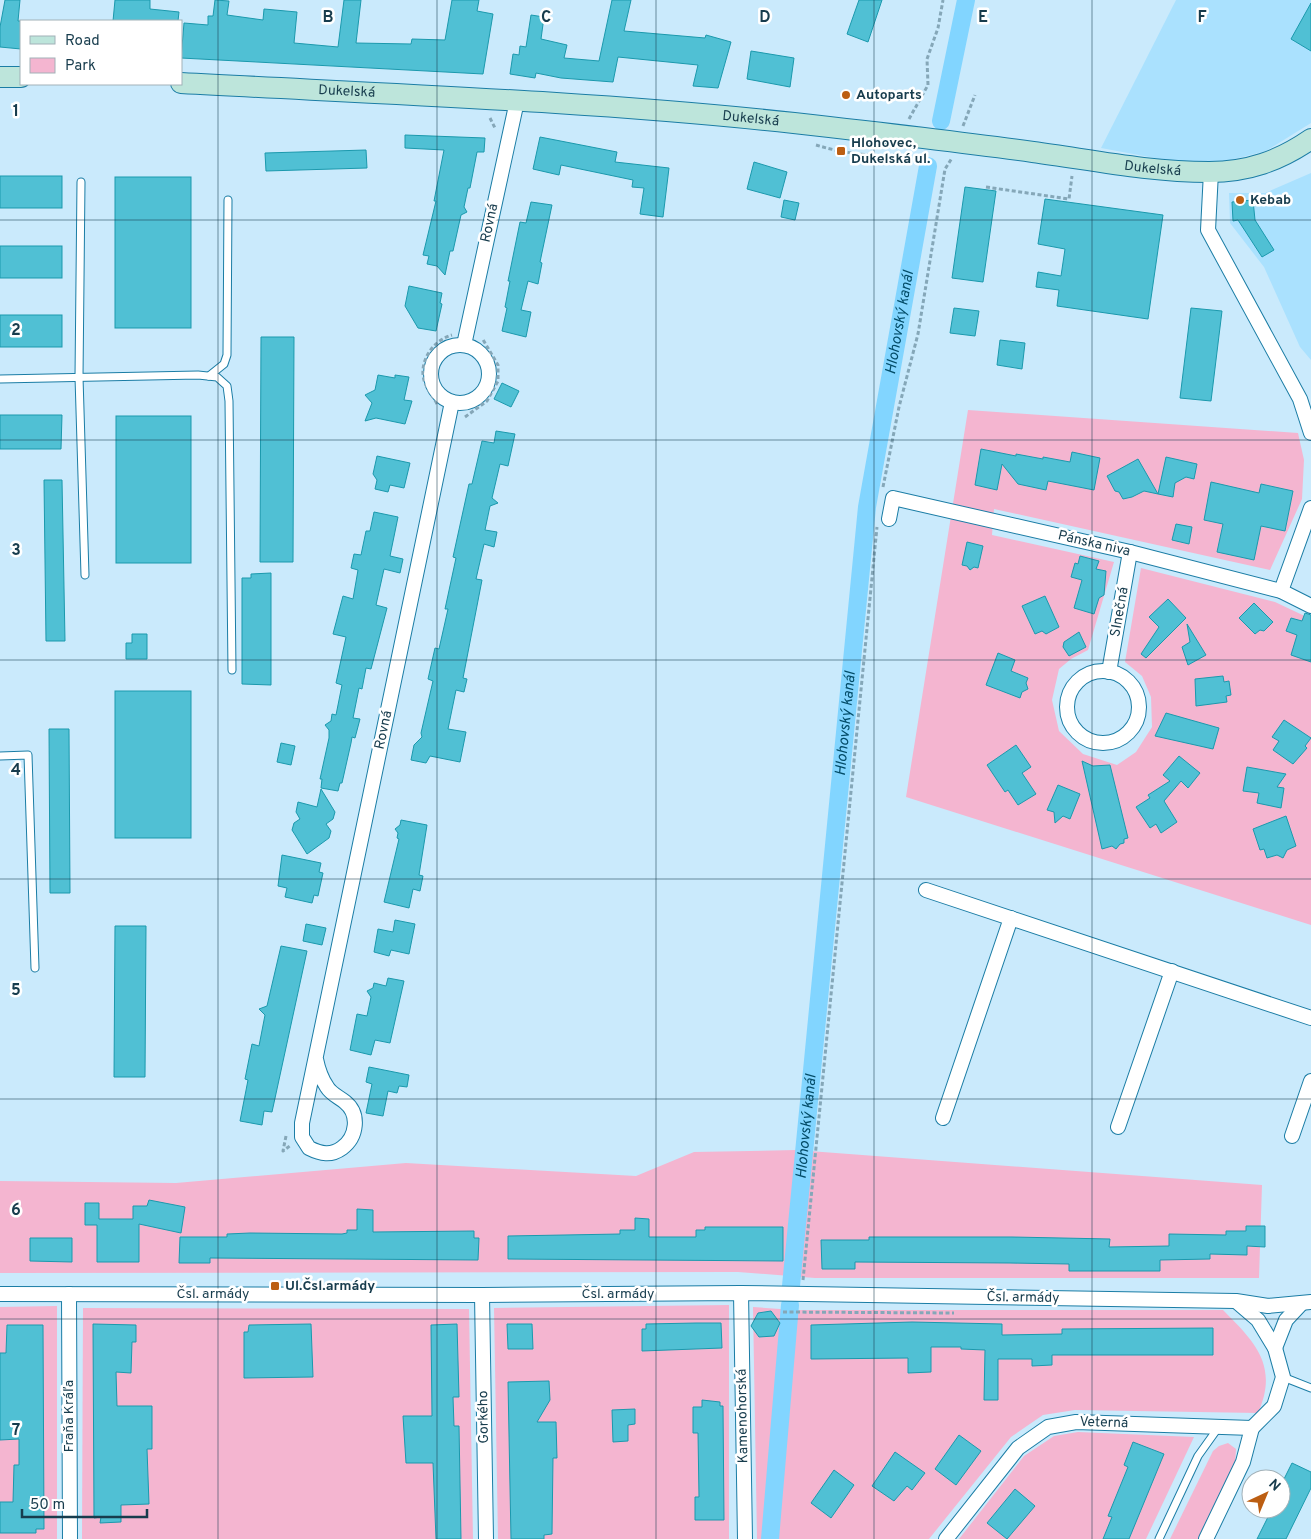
<svg xmlns="http://www.w3.org/2000/svg" width="1311" height="1539" viewBox="0 0 1311 1539" font-family="Overpass,sans-serif">
  <rect width="100%" height="100%" fill="#caeafc"/>
  <!-- built -->
  <g fill="#aae1fe">
    <path d="M1176,0H1311V123L1266,151L1203,167L1101,148Z"/>
    <path d="M1311,173V360L1300,347L1264,267L1230,223L1229,193H1265Z"/>
  </g>
  <!-- green -->
  <g fill="#f4b5d0">
    <path d="M968,410L1298,433L1304,460L1302,499L1270,570L994,509L992,535L1114,562L1088,650L1071,659L1059,669L1052,700L1059,731L1083,754L1117,765L1136,752L1152,727L1151,697L1142,676L1125,662L1141,568L1275,602L1311,619V925L906,797Z"/>
    <path d="M796,1150L1262,1185L1259,1278H815L738,1272L0,1273V1181L176,1183L406,1163L636,1176L694,1152Z"/>
    <path d="M729,1305V1539H498L494,1308Z"/>
    <path d="M57,1306V1539H0V1307Z"/>
    <path d="M753,1307L795,1310H1223C1255,1342 1279,1366 1258,1413L1075,1410L1043,1415L1011,1437L929,1539H757Z"/>
    <path d="M83,1308L469,1309L473,1539H82Z"/>
    <path d="M1078,1432L1194,1437L1146,1539H959L1024,1456L1054,1436Z"/>
    <path d="M1228,1443L1236,1449L1235,1465L1199,1539H1170L1213,1451L1219,1446Z"/>
  </g>
  <g fill="none" stroke-linecap="round" stroke-linejoin="round">
    <!-- canal -->
    <g stroke="#82d5ff" stroke-width="18">
      <path d="M941,121L966,0"/>
      <path id="s1" d="M791,1286L867,507L928,166"/>
      <path d="M770,1539L790,1305"/>
    </g>
  </g>
  <!-- building -->
  <g fill="#50c0d4" stroke="#1b99ad">
    <path d="M5,0H20L18,21H21V49L0,47V27Z"/>
    <path d="M115,0H150V9L179,12L178,21H113Z"/>
    <path d="M215,0L229,1L227,15L263,20L264,9L297,12L294,43L338,47L344,0H361L356,43L411,44L412,39L445,40L452,0H479L477,11L493,14L483,74L181,58L184,23L208,25V16H213Z"/>
    <path d="M612,0H631L624,31L705,38L706,35L731,42L718,88L693,86L698,65L618,57L613,82L561,78L536,73L535,78L510,74L513,54L519,55L520,46L526,47L531,15L544,17L541,39L567,45L564,58L599,61Z"/>
    <path d="M859,0H882L868,42L847,34Z"/>
    <path d="M1311,3V51L1291,39Z"/>
    <path d="M751,51L794,58L790,87L747,79Z"/>
    <path d="M405,135L485,138L484,152H477L470,188H468L464,207L467,212L461,215L453,251H450L445,275L437,266L427,264L429,256L423,255L436,201H434L444,150L405,148Z"/>
    <path d="M540,137L617,152L615,162L669,168L663,217L640,214L644,188L632,187L633,180L561,165L559,175L533,169Z"/>
    <path d="M366,150L367,168L266,171L265,153Z"/>
    <path d="M754,162L787,172L780,198L747,189Z"/>
    <rect x="0" y="176" width="62" height="32"/>
    <rect x="115" y="177" width="76" height="151"/>
    <path d="M965,187L996,191L983,282L952,278Z"/>
    <path d="M1045,199L1163,215L1148,319L1057,306L1059,290L1036,287L1038,272L1061,276L1065,249L1038,244Z"/>
    <path d="M784,200L799,203L795,220L781,217Z"/>
    <path d="M1253,200L1255,220L1274,250L1262,257L1238,220L1233,221L1232,202Z"/>
    <path d="M531,202L552,205L540,262L542,263L538,284L528,281L521,310L531,312L526,337L502,331L507,308L505,307L510,281H508L520,222L526,223Z"/>
    <rect x="0" y="246" width="62" height="32"/>
    <path d="M409,286L442,293L440,303L442,304L436,331L418,328L405,306Z"/>
    <path d="M954,308L979,311L975,336L950,333Z"/>
    <path d="M1191,308L1222,311L1211,401L1180,398Z"/>
    <rect x="0" y="315" width="62" height="32"/>
    <path d="M261,337H294L293,562H260Z"/>
    <path d="M1000,340L1025,343L1022,369L997,365Z"/>
    <path d="M378,375L395,378V375L409,377L404,400L412,401L405,424L376,418L365,421L372,403L365,395L375,390Z"/>
    <path d="M502,383L519,391L511,407L494,399Z"/>
    <path d="M0,415H62L61,449H0Z"/>
    <rect x="116" y="416" width="75" height="147"/>
    <path d="M496,431L515,434L508,466L500,464L492,498L498,503L490,506L485,530L497,532L494,547L484,544L476,579L482,580L463,678L467,679L464,692L456,690L448,729L466,732L460,762L430,756L426,763L411,760L414,745L422,737L421,733L433,681L428,679L435,648L439,649L448,609H445L456,558L453,557L469,484H472L482,441L494,443Z"/>
    <path d="M981,449L1016,456V454L1043,459V457L1070,462L1072,452L1100,458L1094,490L1048,481L1046,490L1018,484L1002,464L997,490L975,485Z"/>
    <path d="M377,456L410,463L404,488L390,485L388,492L375,489L377,480L373,474Z"/>
    <path d="M1166,457L1197,464L1194,479L1186,477L1175,483L1173,497L1158,494Z"/>
    <path d="M1138,459L1158,494L1144,491L1132,497L1123,499L1119,492L1115,491L1107,476Z"/>
    <path d="M44,480H62L65,641H46Z"/>
    <path d="M1211,482L1259,493L1261,484L1293,491L1285,531L1261,526L1254,560L1217,552L1223,524L1204,520Z"/>
    <path d="M374,512L398,517L390,556L403,559L400,573L384,569L376,605L387,608L371,669L366,668L362,689L359,688L353,718L360,719L355,738L352,737L351,743L342,783H340L338,791L321,788L322,779H320L329,738V730L325,725L331,721L332,714L336,715L342,685L336,683L346,637L333,634L343,596L353,599L358,570L351,568L354,554L361,555L366,531H370Z"/>
    <path d="M1176,524L1192,527L1189,544L1172,540Z"/>
    <path d="M967,542L983,546L978,568L974,567L970,570L967,566L962,565Z"/>
    <path d="M1080,556L1099,561L1096,569L1106,571L1104,595L1099,598L1094,614L1074,608L1082,580L1071,577L1075,563L1078,564Z"/>
    <path d="M271,573V685L242,684V578H251V574Z"/>
    <path d="M1045,596L1059,627L1046,634L1042,631L1035,634L1022,606Z"/>
    <path d="M1168,599L1186,618L1146,658L1141,654L1159,627L1149,617Z"/>
    <path d="M1254,603L1273,622L1264,631L1260,630L1255,634L1239,618Z"/>
    <path d="M1305,613L1311,615V662L1291,655L1297,635L1286,631L1291,618L1302,621Z"/>
    <path d="M1187,624L1206,655L1188,665L1182,647L1190,642Z"/>
    <path d="M1079,632L1086,647L1069,656L1063,647L1064,642Z"/>
    <path d="M132,634H147V659H126V643H132Z"/>
    <path d="M998,653L1015,660L1011,671L1028,678L1026,683L1028,689L1022,692L1020,698L986,685Z"/>
    <path d="M1223,676L1224,682L1229,681L1231,695L1226,696L1227,702L1196,706L1195,679Z"/>
    <rect x="115" y="691" width="76" height="147"/>
    <path d="M1166,713L1219,728L1213,749L1155,736Z"/>
    <path d="M1284,720L1311,738L1305,746L1307,748L1293,764L1273,750L1279,741L1272,737Z"/>
    <path d="M49,729H69L70,893H50Z"/>
    <path d="M281,743L295,746L291,765L277,762Z"/>
    <path d="M1016,745L1031,767L1022,773L1036,794L1018,805L1008,790L1005,792L987,765Z"/>
    <path d="M1179,756L1200,773L1188,788L1181,781L1164,801L1177,822L1161,833L1156,824L1150,828L1136,807L1150,798L1148,795L1170,781L1163,775Z"/>
    <path d="M1082,761L1093,766L1110,765L1128,838L1124,839V843L1120,844L1116,849L1112,846L1102,849Z"/>
    <path d="M1247,767L1286,774L1277,787L1284,788L1281,808L1257,803L1259,793L1243,791Z"/>
    <path d="M1058,785L1080,794L1070,819L1063,816L1055,823L1054,812L1047,810Z"/>
    <path d="M321,789L335,812L333,819L326,824L331,831L329,838L307,854L292,830L294,823L300,819L296,812L298,802L317,807Z"/>
    <path d="M1286,816L1296,846L1287,850L1283,858L1277,855L1267,858L1264,849L1260,850L1253,829Z"/>
    <path d="M401,820L427,825L419,875L423,876L420,891L413,889L409,908L384,902L399,839L397,838L398,833L395,829L400,825Z"/>
    <path d="M282,855L321,863L319,872L323,873L318,896L314,895L312,903L285,897L287,888L278,886Z"/>
    <path d="M395,920L415,924L409,954L391,950L389,956L374,952L378,929L393,932Z"/>
    <path d="M306,924L326,928L322,945L303,941Z"/>
    <path d="M115,926H146L145,1077H114Z"/>
    <path d="M281,946L307,951L272,1112L264,1111L262,1125L240,1121L248,1080L245,1079L252,1044L259,1046L265,1015L259,1009L267,1006Z"/>
    <path d="M388,978L404,981L390,1043L375,1040L371,1055L350,1050L357,1014L367,1016L371,997L367,991L373,988L374,983L386,986Z"/>
    <path d="M369,1067L409,1075L407,1087L399,1086L397,1093L388,1091L383,1116L366,1113L372,1084L366,1082Z"/>
    <path d="M149,1200L185,1207L181,1233L139,1224V1262H97V1225H85V1203H99V1219H133V1206H147Z"/>
    <path d="M357,1209L373,1210V1232L474,1231V1238H479L478,1260L210,1258V1263H179L180,1237H227V1234L250,1233L342,1234L347,1233V1230H357Z"/>
    <path d="M635,1218L649,1219V1237H696V1230H705V1227H783V1261L508,1259V1236L620,1234V1230H635Z"/>
    <path d="M1246,1226H1265V1247L1247,1246V1255L1210,1254V1259L1160,1260V1271H1069V1264L1010,1263L855,1262V1269H822L821,1240H869V1237H1012L1110,1239L1109,1247L1169,1246V1234L1226,1235V1231H1246Z"/>
    <path d="M30,1238H72V1262L30,1261Z"/>
    <path d="M771,1311L780,1323L774,1336L759,1337L751,1326L758,1313Z"/>
    <path d="M912,1322L1002,1324V1335L1062,1334V1329L1213,1328V1355H1052V1365L1032,1366V1359H998V1400H984L985,1350L961,1349V1347H931V1372L908,1373V1358L811,1359V1325Z"/>
    <path d="M696,1323H721L722,1348L642,1351V1329H646V1324Z"/>
    <path d="M93,1324L136,1325V1342H132L131,1373L116,1372L117,1406H152V1449H147L149,1504L121,1505V1522L100,1523L101,1517L94,1518Z"/>
    <path d="M311,1324L313,1377L244,1378V1332H248L249,1325Z"/>
    <path d="M457,1324L459,1397H453L454,1426H459L461,1539H436L433,1463H406L403,1416H432L431,1325Z"/>
    <path d="M507,1324H532L533,1349H508Z"/>
    <path d="M7,1325H43L44,1529H36V1533H0V1502H13L14,1465H19V1439L0,1440V1353H6Z"/>
    <path d="M549,1381L550,1400L537,1422H556L557,1458H553L552,1534L544,1535V1539H511L508,1382Z"/>
    <path d="M702,1400L720,1402V1406H723L724,1520H695V1497H699L698,1433H693V1407H702Z"/>
    <path d="M635,1409V1424L628,1425V1441L613,1442L612,1410Z"/>
    <path d="M959,1435L981,1451L956,1485L935,1469Z"/>
    <path d="M1133,1442L1164,1454L1129,1539H1103L1112,1517L1108,1516L1128,1467L1124,1465Z"/>
    <path d="M895,1452L925,1473L912,1490L907,1486L894,1501L872,1486Z"/>
    <path d="M1292,1463L1311,1472V1488L1286,1539H1257L1272,1509H1281V1485Z"/>
    <path d="M834,1470L854,1485L831,1518L811,1503Z"/>
    <path d="M1015,1489L1035,1506L1007,1539L987,1523Z"/>
  </g>
  <g fill="none" stroke-linecap="round" stroke-linejoin="round">
    <!-- lane casing -->
    <g stroke="#1b7da5" stroke-width="9">
      <g id="lane">
        <path d="M81,182L79,377L85,575"/>
        <path d="M209,376L224,364L227,355L228,200"/>
        <path d="M0,379L198,375L217,377L227,386L229,401L232,670"/>
        <path d="M0,756L28,755L35,968"/>
        <path d="M1283,1377L1311,1388"/>
        <path d="M1159,1539L1198,1456L1218,1428"/>
      </g>
    </g>
    <!-- street casing -->
    <g stroke="#1b7da5" stroke-width="16">
      <g id="street">
        <path d="M1211,172L1208,230L1300,399L1311,433"/>
        <path d="M464,345L517,101"/>
        <circle cx="460" cy="374" r="29"/>
        <path d="M889,519L893,498L1130,552L1281,591L1311,606"/>
        <path d="M1281,591L1311,508"/>
        <circle cx="1103" cy="707" r="36"/>
        <path d="M1109,672L1130,552"/>
        <path d="M926,890L1311,1018"/>
        <path d="M316,1059C318,1069 321,1078 327,1087C331,1094 339,1097 345,1102C360,1114 357,1137 342,1148C331,1156 321,1154 309,1148L302,1137V1123L452,402"/>
        <path d="M943,1118L1011,918"/>
        <path d="M1118,1127L1172,971"/>
        <path d="M1292,1136L1311,1081"/>
        <path d="M741,1293L745,1539"/>
        <path d="M0,1294L482,1295L741,1293L1236,1301L1268,1306L1311,1302"/>
        <path d="M69,1294L70,1539"/>
        <path d="M482,1295L486,1539"/>
        <path d="M1275,1348L1286,1320L1301,1304"/>
        <path d="M946,1539L1018,1448L1048,1427L1076,1422L1252,1428L1274,1406L1283,1377L1275,1348L1258,1320L1237,1302"/>
        <path d="M1206,1539L1243,1462L1252,1428"/>
      </g>
    </g>
    <!-- secondary casing -->
    <g stroke="#1b7da5" stroke-width="22">
      <g id="secondary">
        <path d="M0,77H21"/>
        <path id="s2" d="M181,83C385,94 590,101 794,123C874,132 954,141 1033,152C1092,160 1149,172 1209,172C1248,172 1279,161 1311,139"/>
      </g>
    </g>
    <!-- path -->
    <g stroke="#85a7b8" stroke-width="3" stroke-dasharray="4 2.5" stroke-linecap="butt">
      <path d="M490,118L495,128"/>
      <path d="M909,119L928,85L927,59L938,28L943,0"/>
      <path d="M963,126L975,95"/>
      <path d="M816,145C842,153 872,157 899,155"/>
      <path d="M986,187L1069,199L1072,176"/>
      <path d="M437,404C433,396 428,390 425,383C417,363 433,340 452,335"/>
      <path d="M465,417L487,401L498,381V365L482,338"/>
      <path d="M883,487L899,407L918,334L945,169L952,158"/>
      <path d="M286,1136L283,1151L291,1145"/>
      <path d="M803,1280L877,527"/>
      <path d="M783,1312L954,1313"/>
    </g>
    <!-- lane -->
    <use href="#lane" stroke="#fff" stroke-width="7"/>
    <!-- street -->
    <use href="#street" stroke="#fff" stroke-width="14"/>
    <!-- secondary -->
    <use href="#secondary" stroke="#bde5db" stroke-width="20"/>
  </g>
  <!-- grid -->
  <path fill="none" stroke="#173c4d" stroke-width="1" stroke-opacity="0.55" d="M218,0V1539M437,0V1539M656,0V1539M874,0V1539M1092,0V1539M0,220H1311M0,440H1311M0,660H1311M0,879H1311M0,1099H1311M0,1319H1311"/>
  <!-- markers -->
  <g fill="#bc5e12" stroke="#fff" stroke-width="2">
    <circle cx="846" cy="95" r="5"/>
    <rect x="836" y="146" width="10" height="10" rx="2.5"/>
    <circle cx="1240" cy="200" r="5"/>
    <rect x="270" y="1281" width="10" height="10" rx="2.5"/>
  </g>
  <g text-anchor="middle" dominant-baseline="central" stroke-width="5" stroke-linejoin="round" paint-order="stroke">
    <!-- street labels -->
    <g font-size="14" fill="#173c4d" stroke="#fff">
      <text stroke="none"><textPath href="#s2" startOffset="166">Dukelská</textPath></text>
      <text stroke="none"><textPath href="#s2" startOffset="571">Dukelská</textPath></text>
      <text stroke="none"><textPath href="#s2" startOffset="976">Dukelská</textPath></text>
      <text transform="translate(490 223) rotate(-78)">Rovná</text>
      <text transform="translate(1094 544) rotate(13)">Pánska niva</text>
      <text transform="translate(1120 612) rotate(-80)">Slnečná</text>
      <text transform="translate(384 730) rotate(-78)">Rovná</text>
      <text x="213" y="1294">Čsl. armády</text>
      <text x="618" y="1294">Čsl. armády</text>
      <text transform="translate(1023 1298) rotate(1)">Čsl. armády</text>
      <text transform="translate(69 1416) rotate(-90)">Fraňa Kráľa</text>
      <text transform="translate(743 1416) rotate(-91)">Kamenohorská</text>
      <text transform="translate(484 1417) rotate(-91)">Gorkého</text>
      <text transform="translate(1104 1423) rotate(2)">Veterná</text>
    </g>
    <!-- poi labels -->
    <g font-size="14" font-weight="bold" fill="#173c4d" stroke="#fff" text-anchor="start">
      <text x="856" y="95">Autoparts</text>
      <text x="851" y="143">Hlohovec,<tspan x="851" dy="16">Dukelská ul.</tspan></text>
      <text x="1250" y="200">Kebab</text>
      <text x="285" y="1286">Ul.Čsl.armády</text>
    </g>
    <!-- water labels -->
    <g font-size="15" font-style="italic" fill="#034c68" stroke="#fff">
      <text stroke="none"><textPath href="#s1" startOffset="970">Hlohovský kanál</textPath></text>
      <text stroke="none"><textPath href="#s1" startOffset="565">Hlohovský kanál</textPath></text>
      <text stroke="none"><textPath href="#s1" startOffset="160">Hlohovský kanál</textPath></text>
    </g>
  </g>
  <g font-size="16" text-anchor="middle" font-weight="bold" fill="#173c4d" stroke="#fff" stroke-width="5" stroke-linejoin="round" paint-order="stroke">
    <text x="328" y="22">B</text>
    <text x="546" y="22">C</text>
    <text x="765" y="22">D</text>
    <text x="983" y="22">E</text>
    <text x="1202" y="22">F</text>
    <text x="16" y="116">1</text>
    <text x="16" y="335">2</text>
    <text x="16" y="555">3</text>
    <text x="16" y="775">4</text>
    <text x="16" y="995">5</text>
    <text x="16" y="1215">6</text>
    <text x="16" y="1435">7</text>
  </g>
  <!-- legend -->
  <rect x="20" y="20" width="162" height="65" fill="#ffffff" stroke="#a2b1b8"/>
  <rect x="30" y="36" width="25" height="8" fill="#bde5db" stroke="#a2b1b8"/>
  <text x="65" y="45" font-size="15" fill="#173c4d">Road</text>
  <rect x="30" y="58" width="25" height="15" fill="#f4b5d0" stroke="#a2b1b8"/>
  <text x="65" y="70" font-size="15" fill="#173c4d">Park</text>
  <!-- north arrow -->
  <g transform="translate(1266 1494) rotate(44)"><circle r="24" fill="#ffffff" stroke="#a2b1b8"/>
  <path d="M0-4L9 19L0 12L-9 19Z" fill="#bc5e12"/>
  <text y="-8" font-size="14" font-weight="bold" text-anchor="middle" fill="#173c4d">N</text>
  </g>
  <!-- scale -->
  <path d="M22 1509v8h125v-8" fill="none" stroke="#173c4d" stroke-width="2.5"/>
  <text x="30" y="1509" font-size="15" fill="#173c4d" stroke="#ffffff" stroke-width="4" paint-order="stroke">50 m</text>
</svg>
